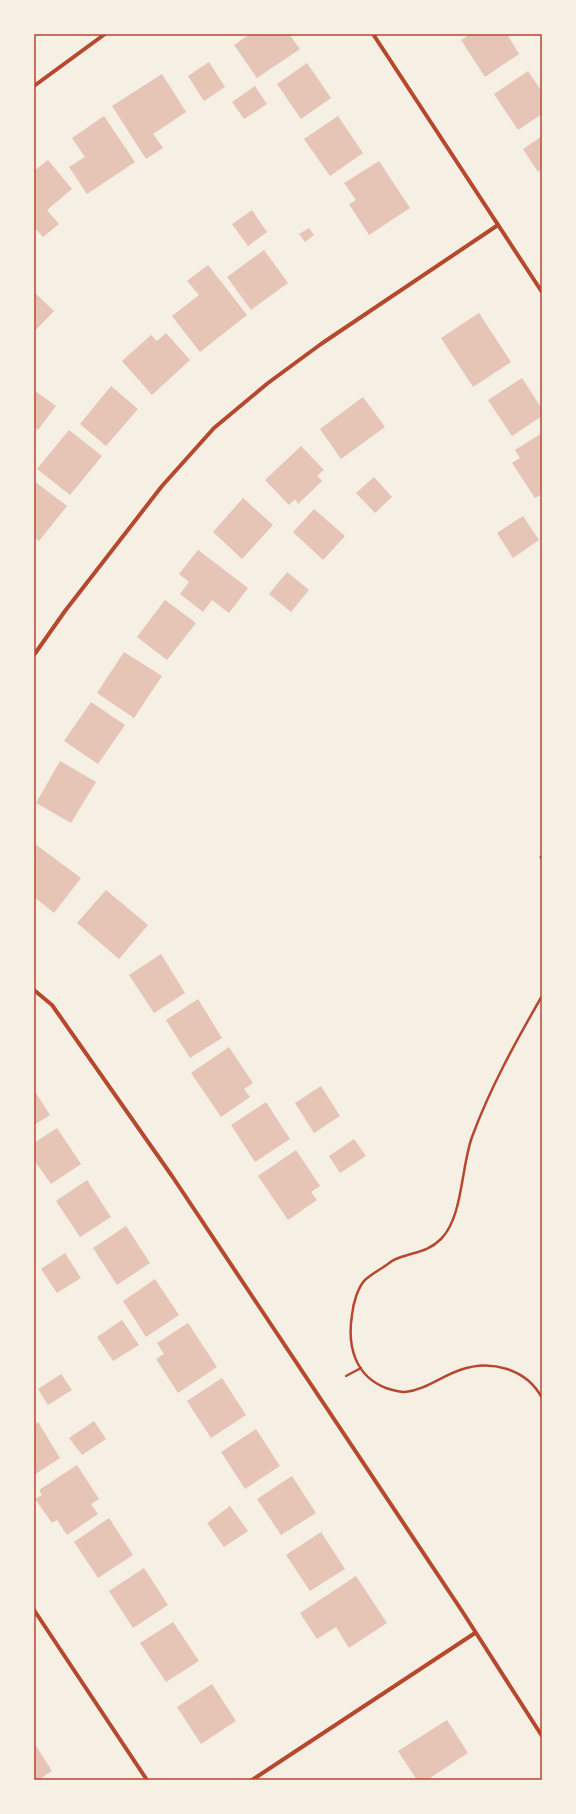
<svg xmlns="http://www.w3.org/2000/svg" width="576" height="1814" viewBox="0 0 576 1814" font-family="'Public Sans',sans-serif">
  <rect width="100%" height="100%" fill="#f6efe4"/>
  <!-- building -->
  <g fill="#e6c5b7">
    <path d="M246,34H289L300,49L257,78L234,45L247,36Z"/>
    <path d="M471,34H507L519,54L485,77L461,40Z"/>
    <path d="M209,62L225,87L204,101L188,76Z"/>
    <path d="M307,63L331,98L301,119L277,84Z"/>
    <path d="M528,71L542,92V114L518,130L494,94Z"/>
    <path d="M162,74L186,112L153,134L163,148L146,159L112,106Z"/>
    <path d="M255,86L267,104L244,119L232,102Z"/>
    <path d="M104,116L135,162L87,194L69,167L85,157L72,138Z"/>
    <path d="M338,116L363,153L330,176L304,139Z"/>
    <path d="M542,136V169L538,172L523,149Z"/>
    <path d="M48,160L72,189L47,210L59,224L43,237L34,227V171Z"/>
    <path d="M379,161L410,208L369,235L349,204L356,200L344,183Z"/>
    <path d="M252,210L267,232L248,246L232,224Z"/>
    <path d="M309,228L314,235L305,242L299,234Z"/>
    <path d="M264,250L288,283L251,310L227,277Z"/>
    <path d="M208,265L247,315L200,352L172,316L199,295L187,281Z"/>
    <path d="M34,292L54,311L35,331L34,330Z"/>
    <path d="M479,313L511,362L473,387L441,338Z"/>
    <path d="M166,333L190,360L152,395L122,361L151,335L157,341Z"/>
    <path d="M522,378L542,409V416L512,436L488,400Z"/>
    <path d="M111,386L138,409L106,446L80,424Z"/>
    <path d="M34,390L56,406L38,430L34,427Z"/>
    <path d="M363,397L385,427L341,459L320,429Z"/>
    <path d="M69,430L102,456L70,495L37,469Z"/>
    <path d="M542,433V494L535,498L512,463L520,458L515,450Z"/>
    <path d="M301,446L324,470L317,476L322,481L298,504L295,499L289,505L265,480Z"/>
    <path d="M374,477L392,497L375,513L356,493Z"/>
    <path d="M34,481L67,506L39,541L34,537Z"/>
    <path d="M243,498L273,525L242,559L213,532Z"/>
    <path d="M314,509L345,536L323,560L293,532Z"/>
    <path d="M523,516L539,540L513,558L497,533Z"/>
    <path d="M198,550L248,588L229,613L212,600L203,612L180,594L189,582L179,574Z"/>
    <path d="M287,572L309,590L291,612L269,594Z"/>
    <path d="M165,600L196,623L167,660L137,637Z"/>
    <path d="M124,652L162,676L134,718L97,693Z"/>
    <path d="M91,702L125,725L98,764L64,741Z"/>
    <path d="M60,761L96,782L71,823L36,803Z"/>
    <path d="M35,844L81,878L54,913L34,897V846Z"/>
    <path d="M106,890L148,925L119,959L77,923Z"/>
    <path d="M161,954L185,993L154,1013L129,975Z"/>
    <path d="M198,999L222,1038L190,1058L166,1020Z"/>
    <path d="M229,1047L253,1083L244,1089L250,1097L221,1117L191,1073Z"/>
    <path d="M321,1086L340,1116L314,1133L295,1103Z"/>
    <path d="M34,1090L50,1115L34,1125Z"/>
    <path d="M266,1102L290,1139L255,1162L231,1125Z"/>
    <path d="M57,1128L81,1164L51,1184L34,1160V1143Z"/>
    <path d="M354,1139L366,1156L340,1173L329,1156Z"/>
    <path d="M296,1150L320,1186L311,1192L317,1200L288,1220L258,1176Z"/>
    <path d="M87,1180L111,1217L80,1237L56,1201Z"/>
    <path d="M126,1226L150,1263L117,1285L93,1248Z"/>
    <path d="M65,1253L81,1278L57,1293L41,1269Z"/>
    <path d="M155,1279L179,1315L146,1337L123,1301Z"/>
    <path d="M122,1320L139,1345L113,1361L97,1337Z"/>
    <path d="M188,1323L217,1367L178,1393L156,1359L164,1354L157,1343Z"/>
    <path d="M61,1374L72,1390L48,1405L38,1389Z"/>
    <path d="M222,1378L246,1415L211,1438L187,1401Z"/>
    <path d="M94,1421L106,1439L82,1455L69,1438Z"/>
    <path d="M38,1422L60,1458L34,1475V1425Z"/>
    <path d="M256,1429L280,1466L245,1489L221,1452Z"/>
    <path d="M77,1465L99,1499L91,1504L98,1514L67,1535L57,1520L52,1523L35,1499L42,1495L39,1490Z"/>
    <path d="M292,1476L316,1513L281,1535L257,1499Z"/>
    <path d="M230,1506L248,1531L224,1547L207,1523Z"/>
    <path d="M109,1518L133,1555L98,1578L74,1542Z"/>
    <path d="M321,1532L345,1569L310,1591L286,1555Z"/>
    <path d="M144,1568L168,1605L133,1628L109,1591Z"/>
    <path d="M356,1576L387,1623L349,1648L336,1627L317,1639L300,1613Z"/>
    <path d="M173,1622L199,1661L166,1682L140,1643Z"/>
    <path d="M212,1684L236,1721L201,1744L177,1707Z"/>
    <path d="M447,1720L468,1753L427,1780H417L398,1751Z"/>
    <path d="M34,1743L52,1771L38,1780H34Z"/>
  </g>
  <g fill="none" stroke-linecap="round" stroke-linejoin="round">
    <!-- path -->
    <g stroke="#b5482f" stroke-width="2.5">
      <path d="M542,996C516,1041 490,1088 472,1137C461,1167 463,1217 441,1239C427,1253 412,1252 396,1259C391,1261 387,1265 382,1268C377,1271 371,1275 366,1279C358,1286 353,1304 352,1315C347,1346 355,1376 386,1388C392,1390 399,1392 405,1392C425,1390 442,1376 460,1370C491,1359 527,1369 542,1398"/>
      <path d="M346,1376L361,1368"/>
    </g>
    <!-- service -->
    <path stroke="#b5482f" stroke-width="3" d="M541,857L542,859"/>
    <!-- minor -->
    <g stroke="#b5482f" stroke-width="4">
      <path d="M373,34L542,292"/>
      <path d="M34,86L105,34"/>
      <path d="M34,655L65,611L162,486L214,428L268,383L321,344L498,225"/>
      <path d="M34,990L52,1005L172,1176L462,1611L542,1736"/>
      <path d="M34,1610L147,1780"/>
      <path d="M252,1780L475,1633"/>
    </g>
  </g>
  <!-- border -->
  <rect width="576" height="1814" fill="none" stroke="#f6efe4" stroke-width="70"/>
  <rect x="35" y="35" width="506" height="1744" fill="none" stroke="#b5482f" stroke-width="1.5"/>
</svg>
